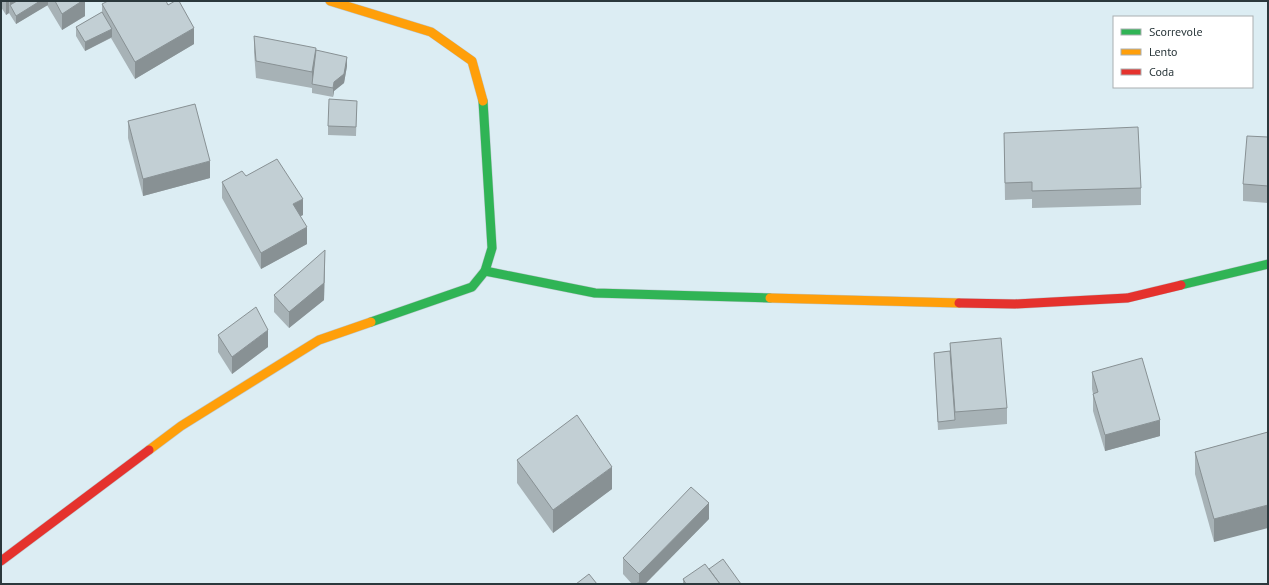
<svg xmlns="http://www.w3.org/2000/svg" width="1269" height="585" viewBox="0 0 1269 585" font-family="'PT Sans',sans-serif">
  <rect width="100%" height="100%" fill="#dcedf3"/>
  <g fill="none" stroke-linecap="round" stroke-linejoin="round">
    <!-- fast casing -->
    <g stroke="#bbc8cd" stroke-width="10">
      <g id="fast">
        <path d="M485,271L595,293L770,298"/>
        <path d="M1181,285L1268,264"/>
        <path d="M371,322L472,287L485,271L492,248L483,101"/>
      </g>
    </g>
    <!-- slow casing -->
    <g stroke="#bbc8cd" stroke-width="10">
      <g id="slow">
        <path d="M330,1L431,32L472,61L483,101"/>
        <path d="M770,298L959,303"/>
        <path d="M149,450L181,426L319,340L371,322"/>
      </g>
    </g>
    <!-- jam casing -->
    <g stroke="#bbc8cd" stroke-width="10">
      <g id="jam">
        <path d="M959,303L1015,304L1127,298L1181,285"/>
        <path d="M1,561L149,450"/>
      </g>
    </g>
    <!-- fast -->
    <use href="#fast" stroke="#30b455" stroke-width="9"/>
    <!-- slow -->
    <use href="#slow" stroke="#ff9f0a" stroke-width="9"/>
    <!-- jam -->
    <use href="#jam" stroke="#e5322d" stroke-width="9"/>
  </g>
  <!-- wall -->
  <g fill="#a7b2b6">
    <path d="M1,1H85V16L62,30L47,5L16,24L9,13L6,15L1,7Z"/>
    <path d="M102,4L194,44L135,79L111,38L85,51L76,36V27L102,12Z"/>
    <path d="M254,36L316,50L347,66L344,83L334,91L333,97L312,93V88L256,78L254,52Z"/>
    <path d="M357,101L356,136L328,135V126Z"/>
    <path d="M128,121L210,178L143,196L128,138Z"/>
    <path d="M1004,133L1141,188V205L1032,208V199L1005,200Z"/>
    <path d="M1268,137V203L1243,201V184Z"/>
    <path d="M246,176L303,215L300,216L307,244L261,269L222,198V182Z"/>
    <path d="M325,267L324,300L289,328L274,312V295Z"/>
    <path d="M218,335L268,347L232,374L218,352Z"/>
    <path d="M950,343L1007,408V424L938,430L934,353L950,351Z"/>
    <path d="M1092,372L1160,436L1105,451L1093,411V394L1092,389Z"/>
    <path d="M1268,432L1214,542L1195,474V452Z"/>
    <path d="M517,460L612,489L553,533L517,483Z"/>
    <path d="M709,519L645,584H632L623,574V558Z"/>
    <path d="M709,569L741,584H683V579Z"/>
  </g>
  <!-- shaded-wall -->
  <g fill="#889194">
    <path d="M6,1H9V13L6,15Z"/>
    <path d="M10,1H30L10,5V14Z"/>
    <path d="M40,1H48V5L16,24V16Z"/>
    <path d="M82,1H85V16L62,30V14Z"/>
    <path d="M194,28V44L135,79V62Z"/>
    <path d="M112,29V37L85,51V42Z"/>
    <path d="M316,48V64L312,84V72Z"/>
    <path d="M347,57V66L344,83L334,91L333,97V88L334,82Z"/>
    <path d="M210,161V178L143,196V179Z"/>
    <path d="M303,199V215L293,220V204Z"/>
    <path d="M307,227V244L261,269V253Z"/>
    <path d="M325,250L324,300L289,328V312Z"/>
    <path d="M268,330V347L232,374V357Z"/>
    <path d="M1160,420V436L1105,451V435Z"/>
    <path d="M612,467V489L553,533V510Z"/>
    <path d="M709,503V519L645,584H639V574Z"/>
    <path d="M1268,505V528L1214,542V519Z"/>
  </g>
  <!-- building -->
  <g fill="#c2cfd4" stroke="#889194">
    <path d="M17,1H40L16,16L10,5Z"/>
    <path d="M55,1H82L62,14Z"/>
    <path d="M108,1H166L168,5L175,1H179L194,28L135,62L102,4Z"/>
    <path d="M102,12L112,29L85,42L76,27Z"/>
    <path d="M254,36L316,48L312,72L256,61Z"/>
    <path d="M316,50L347,57L344,74L334,82L333,88L312,84Z"/>
    <path d="M329,99L357,101L356,127L328,126Z"/>
    <path d="M195,104L210,161L143,179L128,121Z"/>
    <path d="M1138,127L1141,188L1032,191V182L1005,183L1004,133Z"/>
    <path d="M1247,136L1268,137V186L1243,184Z"/>
    <path d="M277,159L303,199L293,204L307,227L261,253L222,182L242,171L246,176Z"/>
    <path d="M325,250L324,283L289,312L274,295Z"/>
    <path d="M256,307L268,330L232,357L218,335Z"/>
    <path d="M1001,338L1007,408L955,412L950,343Z"/>
    <path d="M950,351L955,420L938,422L934,353Z"/>
    <path d="M1142,358L1160,420L1105,435L1093,394L1098,392L1092,372Z"/>
    <path d="M577,415L612,467L553,510L517,460Z"/>
    <path d="M1268,432V505L1214,519L1195,452Z"/>
    <path d="M691,487L709,503L639,574L623,558Z"/>
    <path d="M723,559L741,584H720L709,569Z"/>
    <path d="M705,564L720,584H686L683,579Z"/>
    <path d="M589,574L597,584H576Z"/>
    <path d="M639,582L641,584H636Z"/>
  </g>
  <!-- border -->
  <rect width="1269" height="585" fill="none" stroke="#2b383c" stroke-width="4"/>
  <!-- legend -->
  <rect x="1113" y="16" width="140" height="72" fill="#ffffff" stroke="#aaafb1"/>
  <rect x="1121" y="29" width="20" height="6" fill="#30b455" stroke="#aaafb1"/>
  <text x="1149" y="36" font-size="12" fill="#2b383c">Scorrevole</text>
  <rect x="1121" y="49" width="20" height="6" fill="#ff9f0a" stroke="#aaafb1"/>
  <text x="1149" y="56" font-size="12" fill="#2b383c">Lento</text>
  <rect x="1121" y="69" width="20" height="6" fill="#e5322d" stroke="#aaafb1"/>
  <text x="1149" y="76" font-size="12" fill="#2b383c">Coda</text>
</svg>
